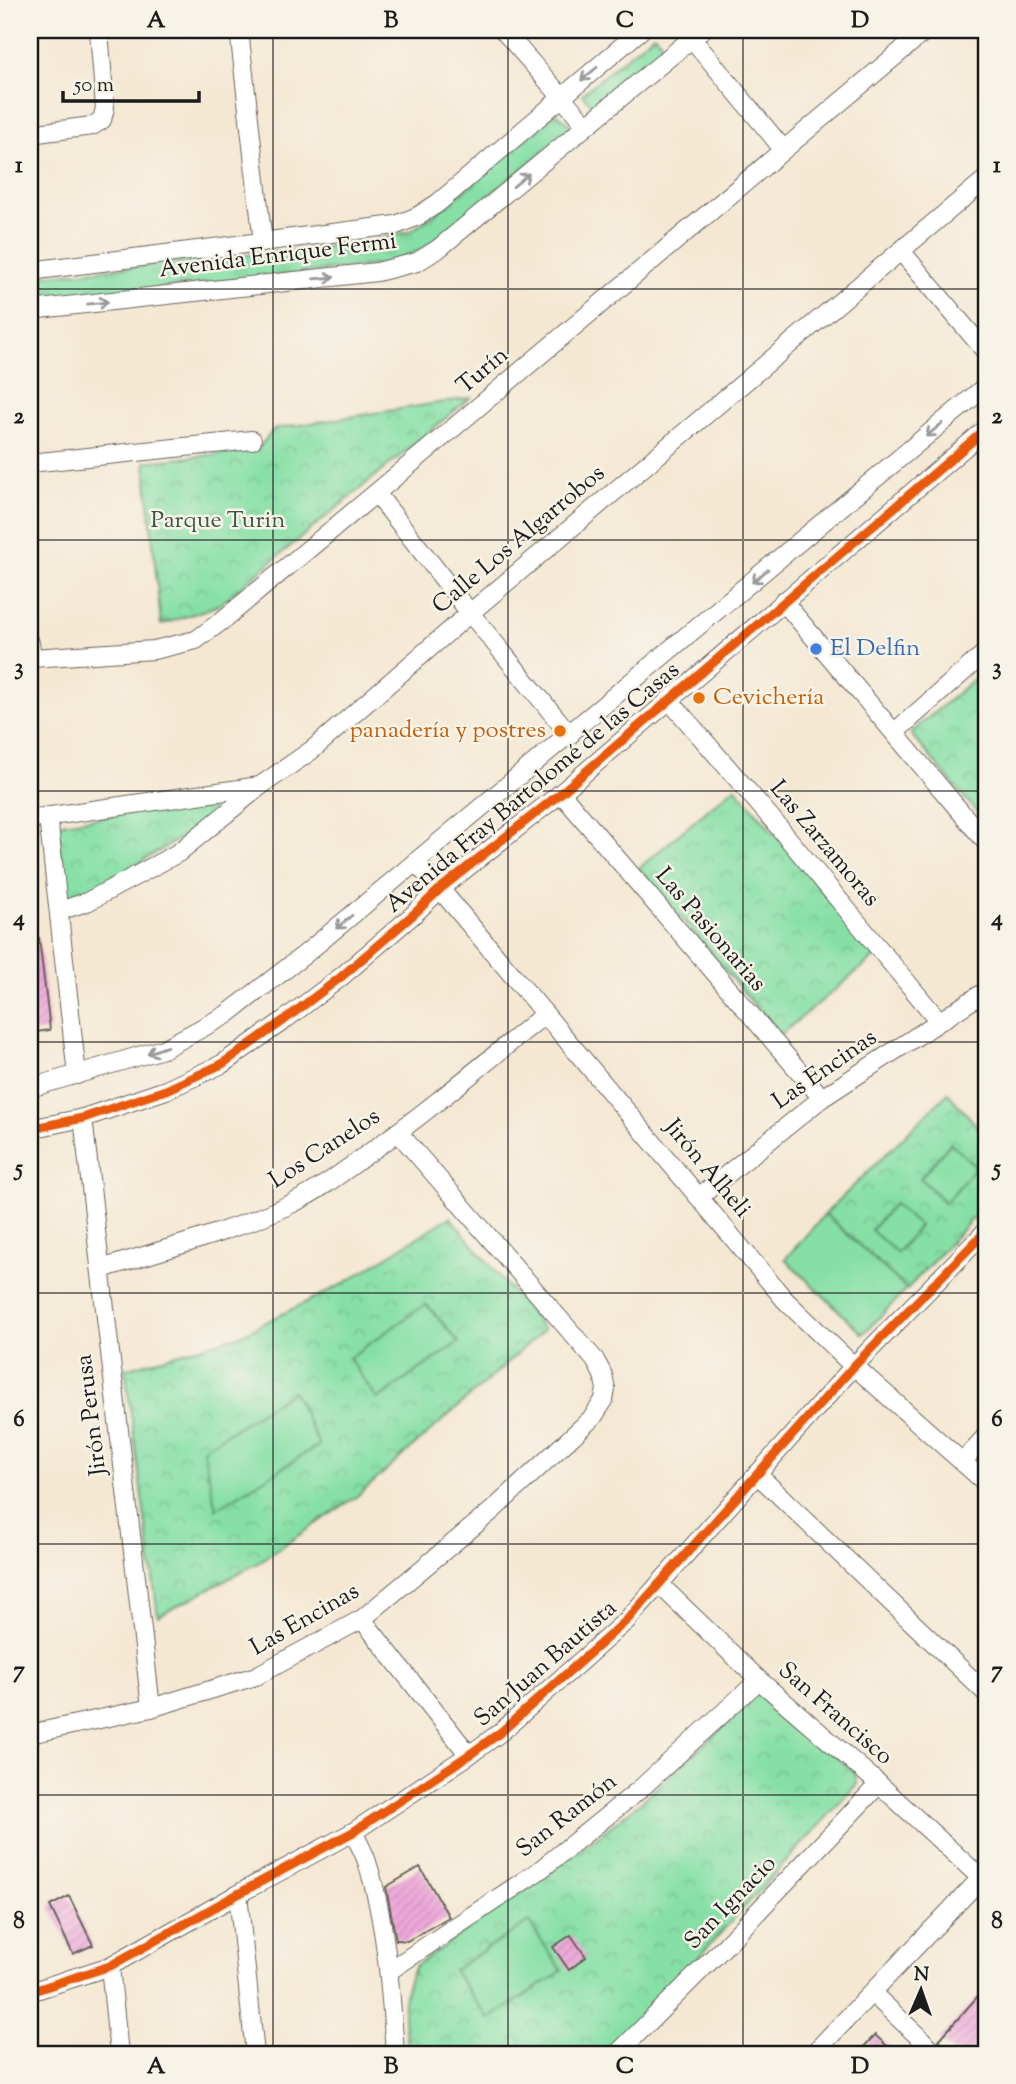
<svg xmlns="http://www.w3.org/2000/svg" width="1016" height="2084" viewBox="0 0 1016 2084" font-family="'Sorts Mill Goudy',serif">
  <defs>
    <pattern id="grass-tufts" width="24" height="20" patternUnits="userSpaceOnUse" patternTransform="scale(1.75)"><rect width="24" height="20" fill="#86e0a6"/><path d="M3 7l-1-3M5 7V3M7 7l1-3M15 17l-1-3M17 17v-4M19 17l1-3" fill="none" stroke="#73c08e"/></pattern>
    <pattern id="park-crowns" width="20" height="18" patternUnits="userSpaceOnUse" patternTransform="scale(1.75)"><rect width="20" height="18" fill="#86e0a6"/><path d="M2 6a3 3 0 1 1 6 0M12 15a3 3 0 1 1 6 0" fill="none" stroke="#73c08e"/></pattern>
    <pattern id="building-hatch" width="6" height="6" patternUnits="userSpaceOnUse" patternTransform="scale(1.75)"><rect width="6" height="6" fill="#eea7da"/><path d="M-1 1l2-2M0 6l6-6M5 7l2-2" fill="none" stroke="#cc8fba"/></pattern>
  </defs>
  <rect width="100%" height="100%" fill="#f7f3e8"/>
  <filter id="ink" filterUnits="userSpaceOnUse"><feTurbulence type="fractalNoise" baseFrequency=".0143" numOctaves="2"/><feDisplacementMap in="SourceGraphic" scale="14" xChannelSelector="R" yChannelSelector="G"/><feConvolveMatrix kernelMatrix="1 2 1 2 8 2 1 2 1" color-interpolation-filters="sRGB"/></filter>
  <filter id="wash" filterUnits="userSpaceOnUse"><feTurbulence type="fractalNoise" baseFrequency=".00686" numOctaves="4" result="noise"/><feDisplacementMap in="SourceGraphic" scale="28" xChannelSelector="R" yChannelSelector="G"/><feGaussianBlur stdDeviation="1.57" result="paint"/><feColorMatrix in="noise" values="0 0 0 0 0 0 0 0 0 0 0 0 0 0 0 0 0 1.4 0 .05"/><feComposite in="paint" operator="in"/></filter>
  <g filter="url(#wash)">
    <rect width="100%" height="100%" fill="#f4e8d3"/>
    <!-- grass -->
    <g fill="url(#grass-tufts)" stroke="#517e61" stroke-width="2">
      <path d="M654,34L666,48L594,108L582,94Z"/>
      <path d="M556,113L573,127L423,249L385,264L30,303V277L365,243L411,231L447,205Z"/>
    </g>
    <!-- park -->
    <g fill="url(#park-crowns)" stroke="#517e61" stroke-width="2">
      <path d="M470,398L219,605L161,625L145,462L257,450L274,429Z"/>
      <path d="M986,669V823L910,733Z"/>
      <path d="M735,787L877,955L780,1035L639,868Z"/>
      <path d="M208,801L214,817L81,899L69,896L63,890L58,825L62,823Z"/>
      <path d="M948,1093L986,1136V1204L907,1289L825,1214Z"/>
      <path d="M450,1217L544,1330L360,1494L256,1564L158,1616L125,1369L238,1336L343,1284Z"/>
      <path d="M761,1691L855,1773L857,1784L649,2011L606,2054H408C404,2019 398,1999 415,1966L543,1878L602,1833L644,1799L735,1716L756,1693Z"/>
    </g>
    <!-- pitch -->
    <g fill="#86e0a6" stroke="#517e61" stroke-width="2">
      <path d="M951,1143L976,1167L945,1203L920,1178Z"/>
      <path d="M894,1204L919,1226L897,1253L871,1230Z"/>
      <path d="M825,1214L907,1289L863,1334L785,1259Z"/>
      <path d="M426,1304L459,1342L377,1399L349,1358Z"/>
      <path d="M293,1391L319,1445L216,1509L203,1449Z"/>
      <path d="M529,1922L562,1971L489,2019L453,1970Z"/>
    </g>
    <g id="blocks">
      <!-- building -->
      <g fill="url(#building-hatch)">
        <path d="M30,938H39L50,1030L30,1033Z"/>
        <path d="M420,1867L449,1917L407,1941L398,1940H396L386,1887Z"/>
        <path d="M69,1896L93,1945L73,1954L50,1906Z"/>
        <path d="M571,1935L586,1957L569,1970L553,1947Z"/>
        <path d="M986,1987V2049L982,2054H955L939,2040Z"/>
        <path d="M875,2035L896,2054H857Z"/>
      </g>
    </g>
  </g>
  <g filter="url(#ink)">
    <use href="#blocks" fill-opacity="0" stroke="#68635c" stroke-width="2"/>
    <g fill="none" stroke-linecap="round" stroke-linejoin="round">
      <!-- minor casing -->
      <g stroke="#68635c" stroke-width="20">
        <g id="minor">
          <path d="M239,30L263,243"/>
          <path d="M503,30L586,125"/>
          <path d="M685,30L783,149"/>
          <path d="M30,134L92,126L102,120L105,108L99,30"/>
          <path d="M901,251L986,352"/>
          <path d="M30,271L396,225L418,216L438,203L641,30"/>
          <path d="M30,310L377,272L417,262L438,249L702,30"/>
          <path d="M30,463L252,440"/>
          <path d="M376,493L470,613L570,735"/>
          <path d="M783,601L986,842"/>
          <path d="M30,643L32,658L154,650L196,640L223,620L376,493L926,30"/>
          <path d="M669,700L772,819L939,1021"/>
          <path d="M895,732L986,652"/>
          <path d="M561,793L822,1098"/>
          <path d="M48,817L77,1075"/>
          <path d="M30,819L260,786L312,750L470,613L986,179"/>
          <path d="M415,862L440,889L785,1300L844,1357L986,1483"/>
          <path d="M59,911L87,902L178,853L260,786"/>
          <path d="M30,1088L163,1049L226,1015L304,955L986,386"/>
          <path d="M83,1118L151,1708"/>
          <path d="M30,1129L83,1118L166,1090L222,1064L283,1021L341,977L414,914L440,889L561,793L986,429"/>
          <path d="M699,1197L822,1098L986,991"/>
          <path d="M101,1269C165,1249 232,1232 293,1203C320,1190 344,1171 369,1153C430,1110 487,1061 545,1014"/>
          <path d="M963,1461L986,1436"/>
          <path d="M757,1474L986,1693"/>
          <path d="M659,1584L759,1680L879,1784L981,1878"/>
          <path d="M362,1619L469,1755"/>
          <path d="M30,1734L151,1708L256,1676L362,1619L494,1509L593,1417L604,1400L606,1389L603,1375L595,1360L398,1132"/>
          <path d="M353,1832C358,1842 364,1852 367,1862C386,1921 391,1992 395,2054"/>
          <path d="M238,1894L255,2054"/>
          <path d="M110,1966L119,2054"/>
          <path d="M389,1971L540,1870L639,1790L759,1680"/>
          <path d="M30,1992L110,1966L238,1894L353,1832L469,1755L501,1732L627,1620L854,1366L986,1231"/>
          <path d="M872,1993L937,2054"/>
          <path d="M617,2054L726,1945L879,1784"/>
          <path d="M813,2054L986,1873"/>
        </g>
      </g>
      <!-- minor -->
      <use href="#minor" stroke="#fff" stroke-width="18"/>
      <!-- cycleway casing -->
      <g stroke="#f7f3e8" stroke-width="13">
        <g id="cycleway">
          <path d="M30,1129L83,1118L166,1090L222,1064L283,1021L341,977L414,914L440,889L561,793L986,429"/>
          <path d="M30,1992L110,1966L238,1894L353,1832L469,1755L501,1732L627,1620L854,1366L986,1231"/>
        </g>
      </g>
      <!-- cycleway -->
      <use href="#cycleway" stroke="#e8590c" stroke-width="9"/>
    </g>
    <!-- one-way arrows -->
    <defs><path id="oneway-shaft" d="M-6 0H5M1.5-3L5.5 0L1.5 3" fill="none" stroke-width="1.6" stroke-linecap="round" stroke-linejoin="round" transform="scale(1.75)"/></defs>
    <g stroke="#999">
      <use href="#oneway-shaft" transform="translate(589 74) rotate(140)"/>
      <use href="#oneway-shaft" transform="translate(521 180) rotate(-40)"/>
      <use href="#oneway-shaft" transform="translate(324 278) rotate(-5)"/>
      <use href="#oneway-shaft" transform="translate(98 303) rotate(-6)"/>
      <use href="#oneway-shaft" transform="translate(934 430) rotate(140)"/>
      <use href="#oneway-shaft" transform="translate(760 576) rotate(140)"/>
      <use href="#oneway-shaft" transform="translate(344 922) rotate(140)"/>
      <use href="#oneway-shaft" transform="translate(157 1050) rotate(160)"/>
    </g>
  </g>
  <!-- grid -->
  <path fill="none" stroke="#1c1c1c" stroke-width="2" stroke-opacity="0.55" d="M273,30V2054M508,30V2054M743,30V2054M30,289H986M30,540H986M30,791H986M30,1042H986M30,1293H986M30,1544H986M30,1795H986"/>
  <!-- markers -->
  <circle fill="#3f7fe0" stroke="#f7f3e8" stroke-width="2.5" cx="816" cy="649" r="7"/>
  <g fill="#e8710a" stroke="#f7f3e8" stroke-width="2.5">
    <circle cx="699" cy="698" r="7"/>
    <circle cx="560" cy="731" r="7"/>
  </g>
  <g text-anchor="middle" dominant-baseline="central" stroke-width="5" stroke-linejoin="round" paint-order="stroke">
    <!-- street labels -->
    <g font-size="24" fill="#1c1c1c" stroke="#f7f3e8">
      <text transform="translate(278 256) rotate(-7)">Avenida Enrique Fermi</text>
      <text transform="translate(483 371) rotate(-40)">Turín</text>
      <text transform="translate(519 540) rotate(-40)">Calle Los Algarrobos</text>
      <text transform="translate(533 788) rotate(-40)">Avenida Fray Bartolomé de las Casas</text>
      <text transform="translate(824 844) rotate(50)">Las Zarzamoras</text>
      <text transform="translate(710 930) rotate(49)">Las Pasionarias</text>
      <text transform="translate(825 1070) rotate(-35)">Las Encinas</text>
      <text transform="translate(325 1149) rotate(-33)">Los Canelos</text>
      <text transform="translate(707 1169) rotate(50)">Jirón Alheli</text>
      <text transform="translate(92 1415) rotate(-97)">Jirón Perusa</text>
      <text transform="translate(305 1620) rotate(-30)">Las Encinas</text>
      <text transform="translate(546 1664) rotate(-41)">San Juan Bautista</text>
      <text transform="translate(835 1714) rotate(41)">San Francisco</text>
      <text transform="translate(567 1816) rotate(-38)">San Ramón</text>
      <text transform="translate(731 1903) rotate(-46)">San Ignacio</text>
    </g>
    <!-- park labels -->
    <g font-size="24" fill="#3c5745" stroke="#f7f3e8">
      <text x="218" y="521">Parque Turin</text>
    </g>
    <!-- shop labels -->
    <g font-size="24" fill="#366cbe" stroke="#f7f3e8" text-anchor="start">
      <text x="830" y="649">El Delfin</text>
    </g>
    <!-- food labels -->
    <g font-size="24" fill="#c56008" stroke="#f7f3e8" text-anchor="start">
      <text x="713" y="698">Cevichería</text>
      <text x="546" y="731" text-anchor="end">panadería y postres</text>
    </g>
  </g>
  <!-- margin -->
  <rect width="1016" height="2084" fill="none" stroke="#f7f3e8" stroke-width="77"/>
  <!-- north arrow -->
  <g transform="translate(921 1990) rotate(2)" stroke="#f7f3e8" stroke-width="5" paint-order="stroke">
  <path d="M0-5L12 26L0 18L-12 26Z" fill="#1c1c1c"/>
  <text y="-10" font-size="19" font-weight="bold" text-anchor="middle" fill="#1c1c1c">N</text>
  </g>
  <!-- scale -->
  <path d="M63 91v10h136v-10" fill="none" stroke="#1c1c1c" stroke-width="3.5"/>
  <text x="74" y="91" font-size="21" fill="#1c1c1c" stroke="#f7f3e8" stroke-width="5" paint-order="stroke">50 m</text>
  <rect x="38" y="38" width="940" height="2008" fill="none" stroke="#1c1c1c" stroke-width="2.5"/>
  <g font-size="23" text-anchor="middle" font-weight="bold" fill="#1c1c1c">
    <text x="156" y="27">A</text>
    <text x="391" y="27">B</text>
    <text x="625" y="27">C</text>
    <text x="860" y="27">D</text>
    <text x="19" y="172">1</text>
    <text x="997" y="172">1</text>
    <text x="19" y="423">2</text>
    <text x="997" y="423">2</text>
    <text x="19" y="674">3</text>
    <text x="997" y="674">3</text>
    <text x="19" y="925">4</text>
    <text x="997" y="925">4</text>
    <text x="19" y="1175">5</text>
    <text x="997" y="1175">5</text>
    <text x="19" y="1426">6</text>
    <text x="997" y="1426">6</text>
    <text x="19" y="1677">7</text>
    <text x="997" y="1677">7</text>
    <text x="19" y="1928">8</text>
    <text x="997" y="1928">8</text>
    <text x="156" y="2073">A</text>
    <text x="391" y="2073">B</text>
    <text x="625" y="2073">C</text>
    <text x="860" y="2073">D</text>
  </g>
</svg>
